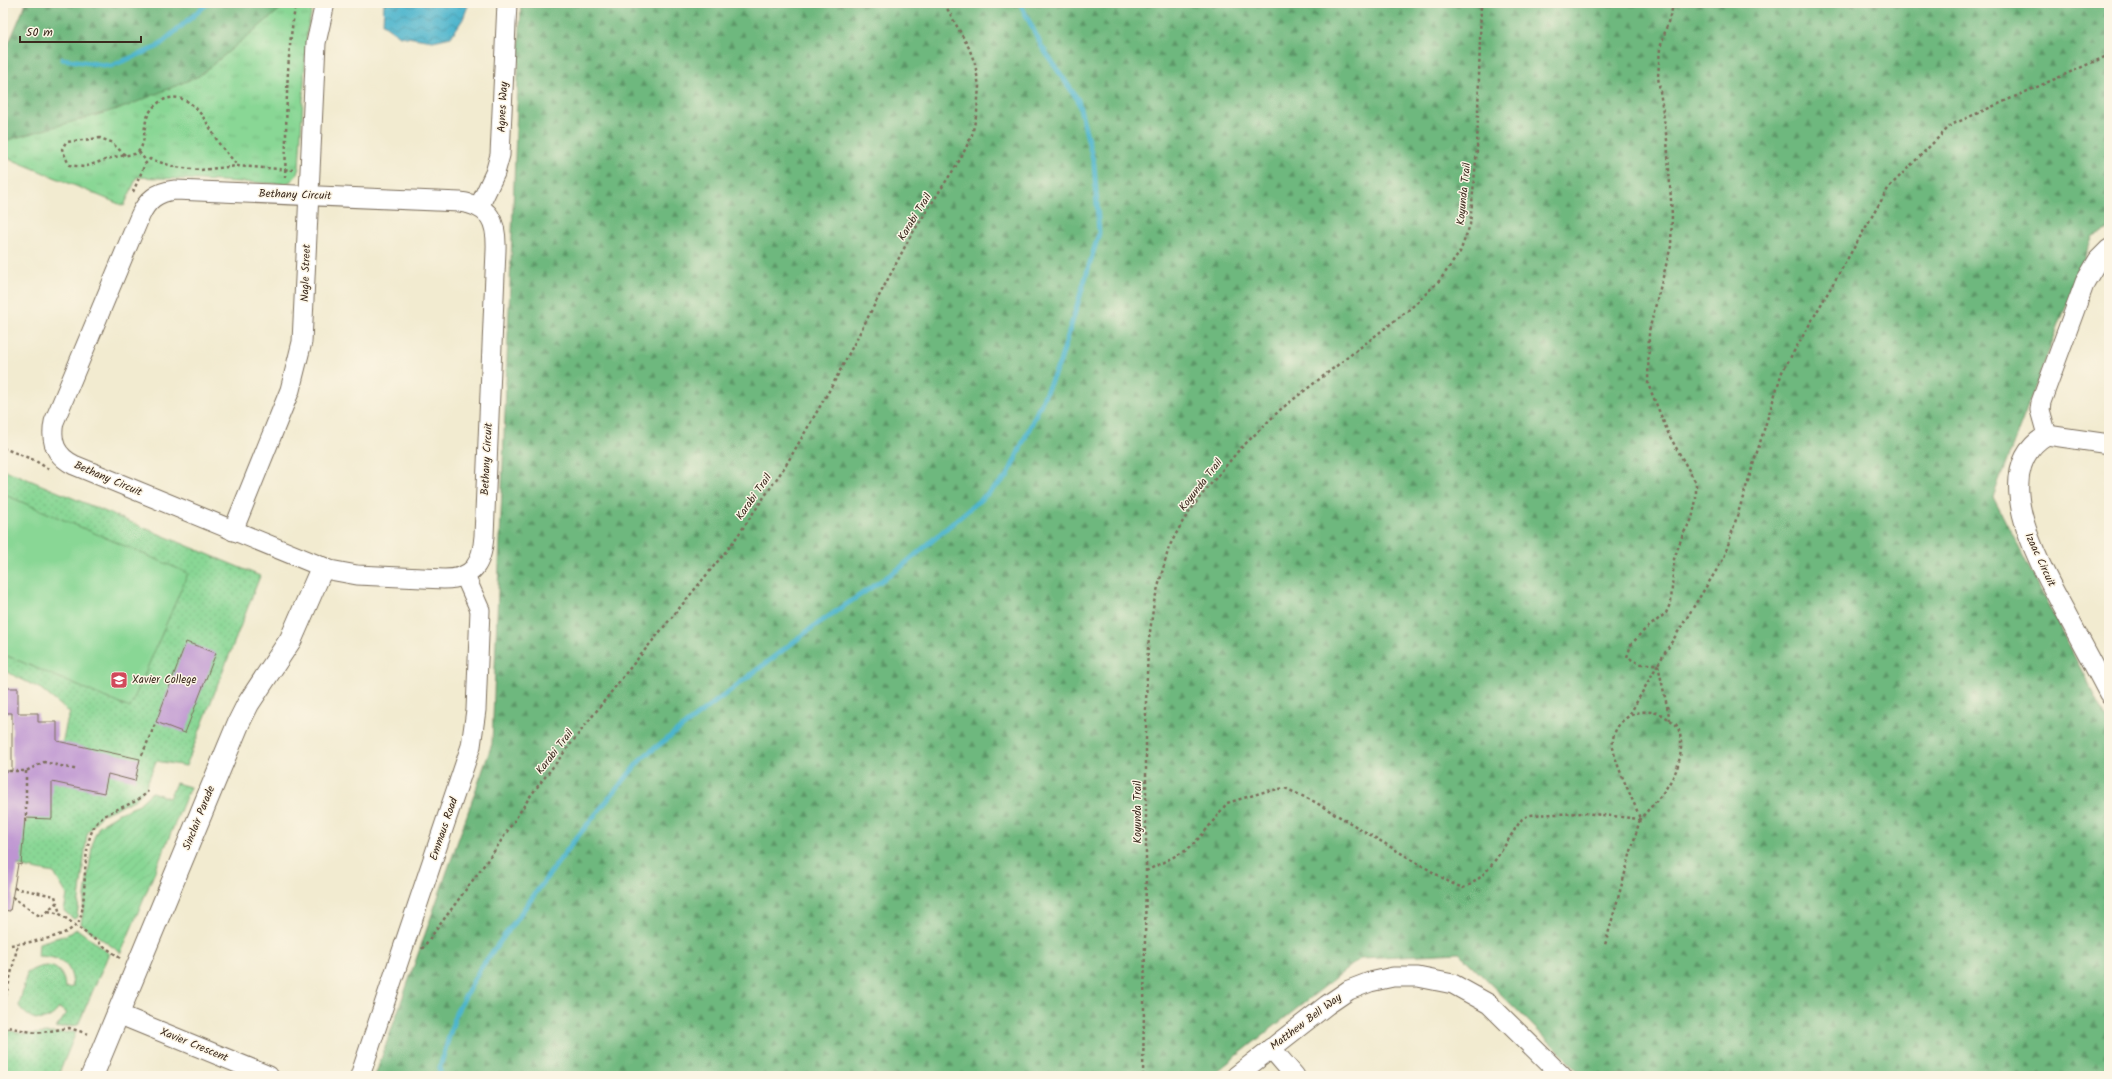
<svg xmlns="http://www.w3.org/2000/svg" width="2112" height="1079" viewBox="0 0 2112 1079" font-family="Kalam,sans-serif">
  <defs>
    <pattern id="grass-dots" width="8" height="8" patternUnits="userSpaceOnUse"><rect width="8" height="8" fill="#89d795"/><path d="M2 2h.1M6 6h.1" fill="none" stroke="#77b980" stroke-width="1.8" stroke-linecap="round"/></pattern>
    <pattern id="forest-firs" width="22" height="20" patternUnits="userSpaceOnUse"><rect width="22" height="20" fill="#6eb87e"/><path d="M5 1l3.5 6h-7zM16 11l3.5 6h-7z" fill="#5c9667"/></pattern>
    <pattern id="park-tufts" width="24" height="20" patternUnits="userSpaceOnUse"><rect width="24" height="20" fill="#89d795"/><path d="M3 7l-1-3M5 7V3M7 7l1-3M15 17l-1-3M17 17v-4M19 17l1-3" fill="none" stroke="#77b980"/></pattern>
    <pattern id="garden-furrows" width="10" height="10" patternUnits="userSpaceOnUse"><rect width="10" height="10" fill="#89d795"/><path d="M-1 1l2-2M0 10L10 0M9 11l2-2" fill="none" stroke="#77b980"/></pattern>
    <pattern id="water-waves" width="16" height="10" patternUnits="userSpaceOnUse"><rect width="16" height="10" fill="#4eb5cd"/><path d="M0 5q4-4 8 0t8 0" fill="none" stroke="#4293a6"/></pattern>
  </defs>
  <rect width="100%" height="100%" fill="#fcf5e5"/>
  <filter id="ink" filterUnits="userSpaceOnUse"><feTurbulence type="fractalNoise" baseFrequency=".025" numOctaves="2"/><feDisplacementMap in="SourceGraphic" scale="8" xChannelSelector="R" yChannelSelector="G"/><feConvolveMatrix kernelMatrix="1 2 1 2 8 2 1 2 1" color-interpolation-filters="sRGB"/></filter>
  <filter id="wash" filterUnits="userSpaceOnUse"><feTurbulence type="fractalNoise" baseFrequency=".012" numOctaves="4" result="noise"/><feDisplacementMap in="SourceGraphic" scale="16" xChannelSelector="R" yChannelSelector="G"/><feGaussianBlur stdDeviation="0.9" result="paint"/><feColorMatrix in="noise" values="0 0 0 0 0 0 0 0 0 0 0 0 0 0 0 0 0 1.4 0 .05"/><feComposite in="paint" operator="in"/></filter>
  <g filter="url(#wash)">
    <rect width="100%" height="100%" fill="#f2ebd0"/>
    <!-- grass -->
    <g fill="url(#grass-dots)" stroke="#62805a">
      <path d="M3,469L260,576L186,766L156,761L145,789L136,799L101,815L87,834L77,917L74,919L64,911L67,895L54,873L18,866L20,823H26C38,799 57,766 63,740C65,731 66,722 70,713L41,689L3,670Z"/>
      <path d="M77,929L109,953L78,1025L56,1028L67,1013L59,1008C47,1025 30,1022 19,1006L27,973C45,961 64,964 65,988L73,987C72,963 61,957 38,956L39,943L66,935Z"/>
      <path d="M3,1029L24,1034L76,1032L58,1076H3Z"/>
    </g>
    <!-- forest -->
    <g fill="url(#forest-firs)" stroke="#54714e">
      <path d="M26,3H288L199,76L126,107L8,140L3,138V57Z"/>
      <path d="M521,3H2109V229L2093,236L1993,497L2109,724V1076H1584L1459,953L1361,958L1211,1076H375L492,744Z"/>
    </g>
    <!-- park -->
    <path fill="url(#park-tufts)" stroke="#62805a" d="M288,3H314L307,31L299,168C296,177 294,181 284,184L137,177L124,206L3,156V138L8,140L125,107L199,76Z"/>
    <!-- garden -->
    <path fill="url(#garden-furrows)" stroke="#62805a" d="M176,783L190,787L121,953L81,924L93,840L99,826L119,813L137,806L152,792L169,798Z"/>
    <!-- pitch -->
    <path fill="#89d795" stroke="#62805a" d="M3,494L188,573L130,708L3,654Z"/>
    <!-- water -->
    <path fill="url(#water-waves)" stroke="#447076" d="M384,3H469L463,19L451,37L433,41L400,36L383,24Z"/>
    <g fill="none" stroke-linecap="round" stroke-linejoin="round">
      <!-- stream -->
      <g stroke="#4eb5cd" stroke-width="5">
        <path d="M62,59L111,66L157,47L208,3"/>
        <path d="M440,1076V1067L456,1013L480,969L573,842L642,758L813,627L900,568L1007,477L1060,362L1099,233L1094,164L1078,100L1042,47L1020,3"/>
      </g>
    </g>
    <g id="blocks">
      <!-- building -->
      <g fill="#be95d2">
        <path d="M186,642L216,653L185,733L156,722Z"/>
        <path d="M3,688H18V713H38V722H57V741L140,759L135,781L108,774L104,793L52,782V819L25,818L21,865L18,864L10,911L3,910V771H12V713H3Z"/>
      </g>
    </g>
  </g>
  <g filter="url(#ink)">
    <use href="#blocks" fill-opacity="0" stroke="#7b6e5c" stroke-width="1"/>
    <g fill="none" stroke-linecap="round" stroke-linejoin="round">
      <!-- street casing -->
      <g stroke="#7b6e5c" stroke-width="21">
        <g id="street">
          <path d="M175,190L460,202C490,206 497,221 496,250L484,536C482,563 474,579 444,579L357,575L330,570L74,465C56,456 50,442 54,422L140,216C147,200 157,192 175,190Z"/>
          <path d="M479,207L495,173L500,155L507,3"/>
          <path d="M2109,249L2098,260L2085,282L2041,402L2040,410L2047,435C1984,471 2042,568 2066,613C2080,640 2095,667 2109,694"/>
          <path d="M2047,435L2109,444"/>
          <path d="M233,531L290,390L302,342L316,43L325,3"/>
          <path d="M118,1014L269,1076"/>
          <path d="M1271,1048L1295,1076"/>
          <path d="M360,1076L471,746L476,710L480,610L465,576"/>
          <path d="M1236,1076L1327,1005L1349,990L1370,982L1393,977H1418L1453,984L1489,1004L1562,1076"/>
        </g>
      </g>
      <!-- secondary casing -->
      <g stroke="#7b6e5c" stroke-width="24">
        <path id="secondary" d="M92,1076L239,722L248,704L291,639L322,568"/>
      </g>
      <!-- path -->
      <g stroke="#7b6e5c" stroke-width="2.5" stroke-dasharray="3 3" stroke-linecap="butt">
        <path d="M1674,3L1660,48L1658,77L1667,140L1672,215L1671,246L1649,331L1648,384L1669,435L1696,483V500L1692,519L1683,534L1674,559L1671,602L1666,613L1641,633L1631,645L1627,657L1640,664H1658L1724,558L1782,372L1889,187L1951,125L2109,55"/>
        <path d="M139,152L146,161"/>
        <path d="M125,155L111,142L100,138L66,142L62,149L69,165L84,167L114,157L135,154C146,148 143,132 146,121C148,112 155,104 163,100C191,88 207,123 218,142C223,150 232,157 237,166"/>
        <path d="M285,178C287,119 285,61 296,3"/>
        <path d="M133,192L145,164L150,159L175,167L200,170L237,166L293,170"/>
        <path d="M3,448L34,460L50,470"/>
        <path d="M1658,665L1670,720"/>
        <path d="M1630,714L1658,664"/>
        <path d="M142,755L156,722"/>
        <path d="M3,771H26L44,762L78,770"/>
        <path d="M26,822V771"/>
        <path d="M1146,871L1187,850L1203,834L1227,803L1267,791L1285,788L1315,802L1451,883L1463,888C1491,877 1505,842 1522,819L1529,815L1584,813L1640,819C1653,805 1667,790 1675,773C1681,760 1684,739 1677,726C1675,723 1670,720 1667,718C1647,704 1617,714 1613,739C1610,758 1634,799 1640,819L1605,945"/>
        <path d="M14,888L55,896L60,914L120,958"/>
        <path d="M12,897L41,917L57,902"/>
        <path d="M48,911L60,914"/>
        <path d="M11,945C28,942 70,938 79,921C85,910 84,875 86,860C87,849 89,835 95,825C108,807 134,808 148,791"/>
        <path d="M422,949L495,850L531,795L626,673L732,544L786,465L833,384L910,237L961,158L972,135L977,112L979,86L975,64L969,48L944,3"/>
        <path d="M3,1008L18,944"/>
        <path d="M3,1026L36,1033L69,1028L89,1034"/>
        <path d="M3,1036L7,1026"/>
        <path d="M1143,1076L1146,871V702L1148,647L1154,602L1169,547L1183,521L1200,497L1239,450L1281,409L1411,308L1440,280L1460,252L1470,225L1477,149L1481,3"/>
      </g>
      <!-- street -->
      <use href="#street" stroke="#fff" stroke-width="19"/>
      <!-- secondary -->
      <use href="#secondary" stroke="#fff" stroke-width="22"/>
    </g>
  </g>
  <!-- icons -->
  <defs>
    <g id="school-square" transform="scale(0.9)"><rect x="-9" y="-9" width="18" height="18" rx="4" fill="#d1495b" stroke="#fcf5e5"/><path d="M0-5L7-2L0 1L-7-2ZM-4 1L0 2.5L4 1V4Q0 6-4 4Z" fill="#fff"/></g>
  </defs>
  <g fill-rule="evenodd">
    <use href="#school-square" x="119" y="680"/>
  </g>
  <g text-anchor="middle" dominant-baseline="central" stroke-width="3" stroke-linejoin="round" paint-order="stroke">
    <!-- street labels -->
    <g font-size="11" fill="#3b2a1e" stroke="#fcf5e5">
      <text transform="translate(503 107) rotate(-87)">Agnes Way</text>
      <text transform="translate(1464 194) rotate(-84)">Koyunda Trail</text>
      <text transform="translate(295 195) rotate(2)">Bethany Circuit</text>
      <text transform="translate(915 217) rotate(-58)">Karabi Trail</text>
      <text transform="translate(306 273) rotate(-88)">Nagle Street</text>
      <text transform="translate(487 459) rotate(-87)">Bethany Circuit</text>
      <text transform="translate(108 479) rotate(23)">Bethany Circuit</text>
      <text transform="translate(1201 485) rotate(-52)">Koyunda Trail</text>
      <text transform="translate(754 497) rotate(-55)">Karabi Trail</text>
      <text transform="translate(2040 560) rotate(65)">Izaac Circuit</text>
      <text transform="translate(555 752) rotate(-52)">Karabi Trail</text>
      <text transform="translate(1138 812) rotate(-90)">Koyunda Trail</text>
      <text transform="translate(199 818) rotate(-68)">Sinclair Parade</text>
      <text transform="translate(444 829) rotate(-71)">Emmaus Road</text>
      <text transform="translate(1306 1022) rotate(-37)">Matthew Bell Way</text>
      <text transform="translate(194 1045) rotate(22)">Xavier Crescent</text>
    </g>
    <!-- poi labels -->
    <g font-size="11" fill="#3b2a1e" stroke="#fcf5e5" text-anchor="start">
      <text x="132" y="680">Xavier College</text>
    </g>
  </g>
  <!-- margin -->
  <rect width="2112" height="1079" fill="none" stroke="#fcf5e5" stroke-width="16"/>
  <!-- scale -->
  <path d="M20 36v6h121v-6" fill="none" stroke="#3b2a1e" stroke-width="2"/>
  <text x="26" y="36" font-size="12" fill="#3b2a1e" stroke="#fcf5e5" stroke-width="3" paint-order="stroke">50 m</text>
</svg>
